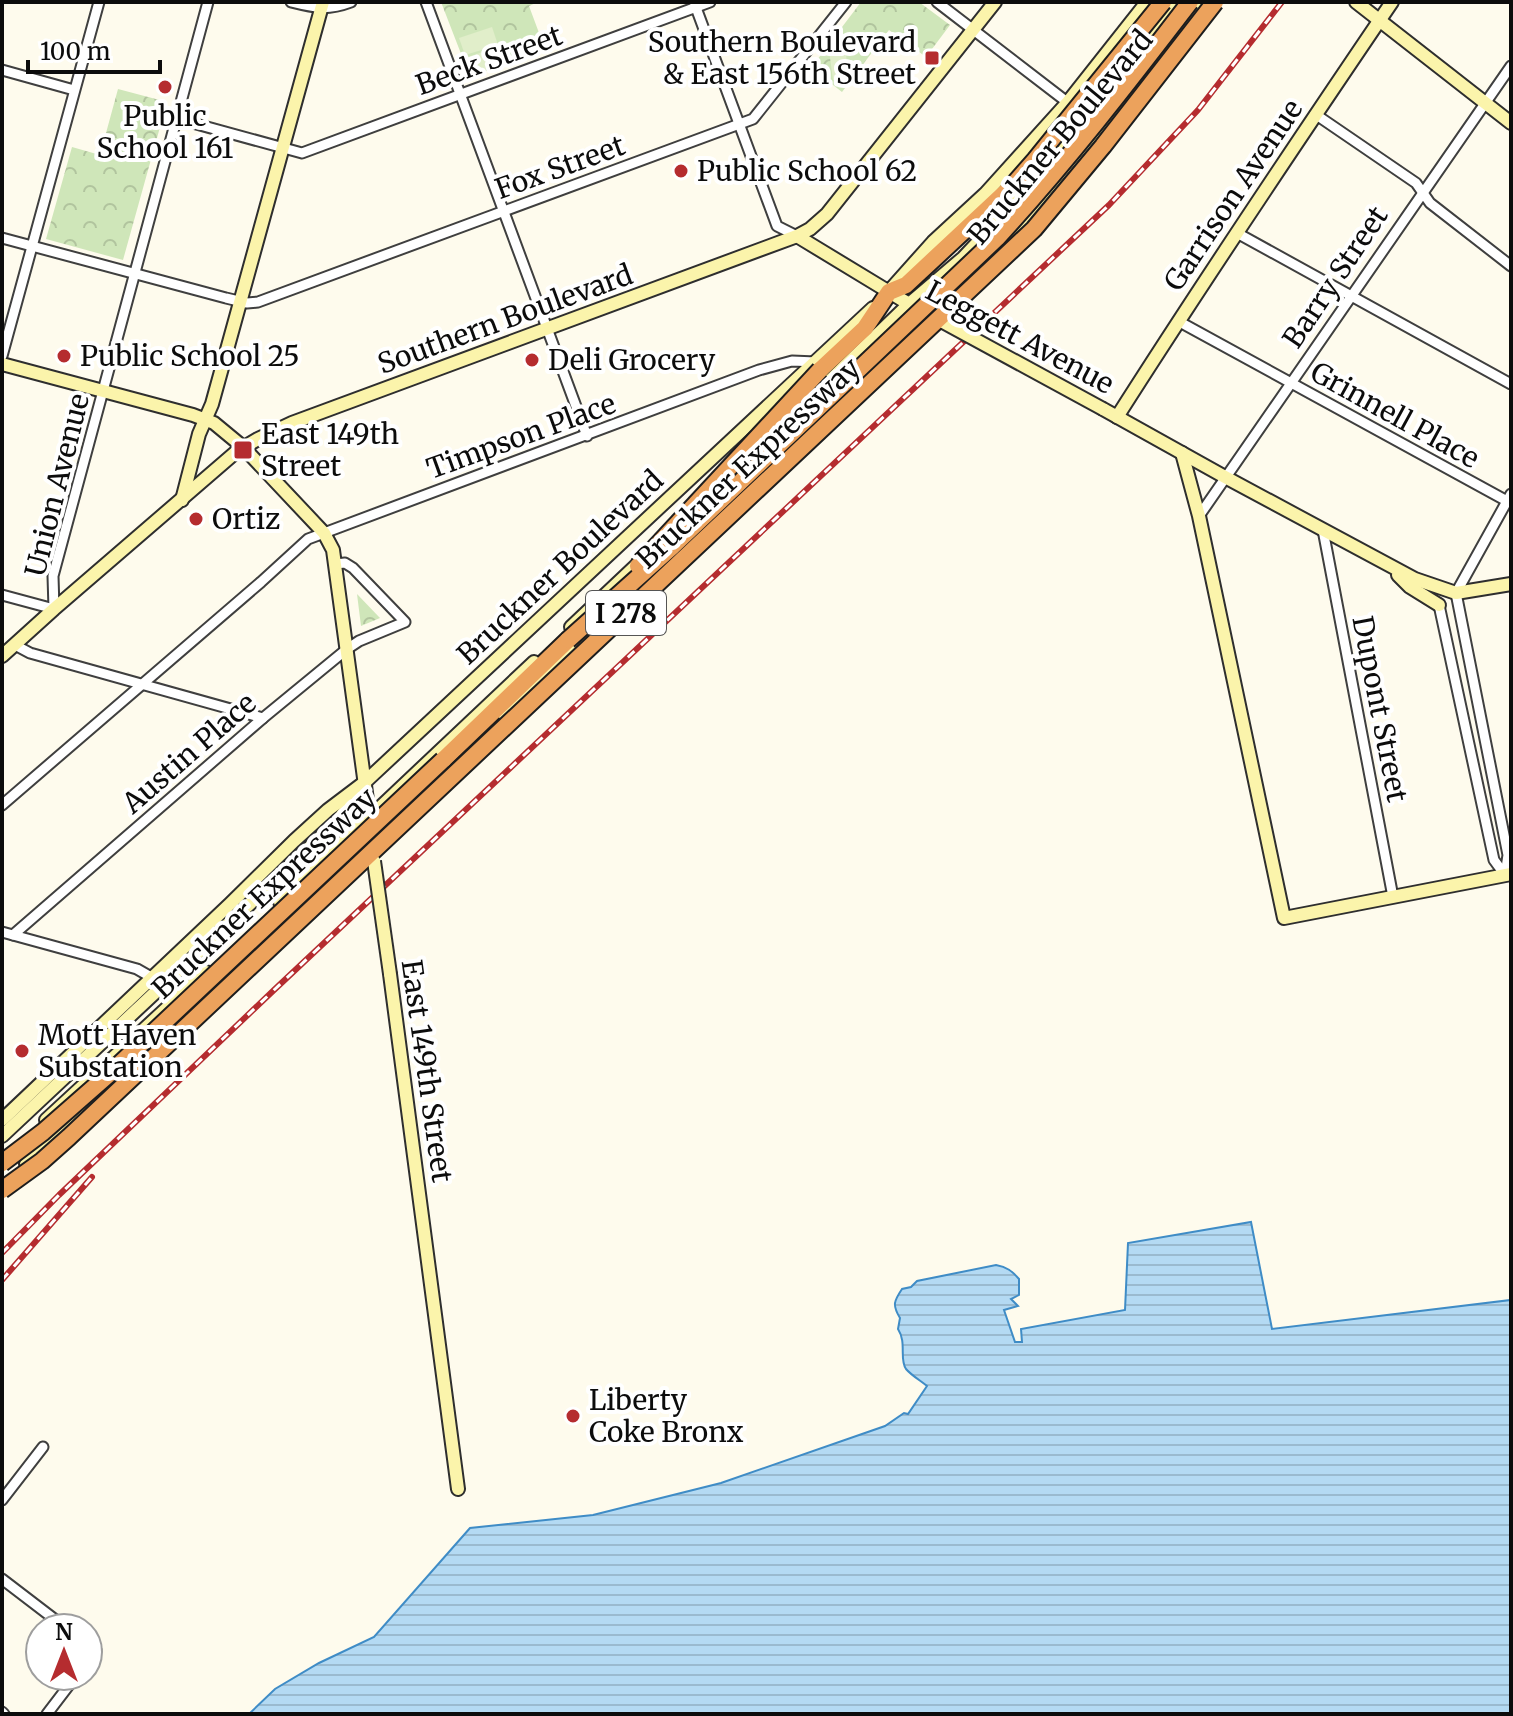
<svg xmlns="http://www.w3.org/2000/svg" width="1513" height="1716" viewBox="0 0 1513 1716" font-family="Merriweather,serif">
  <defs>
    <pattern id="park-crowns" width="20" height="18" patternUnits="userSpaceOnUse" patternTransform="scale(2)"><rect width="20" height="18" fill="#cfe6b9"/><path d="M2 6a3 3 0 1 1 6 0M12 15a3 3 0 1 1 6 0" fill="none" stroke="#b1c49e"/></pattern>
    <pattern id="water-rules" width="6" height="5" patternUnits="userSpaceOnUse" patternTransform="scale(2)"><rect width="6" height="5" fill="#b4daf3"/><path d="M0 2.5h6" fill="none" stroke="#9abacf"/></pattern>
  </defs>
  <rect width="100%" height="100%" fill="#fefbed"/>
  <!-- park -->
  <g fill="url(#park-crowns)">
    <path d="M441,2H538L529,6L545,49L470,77Z"/>
    <path d="M861,2H919L950,25L926,57L889,30L842,92L811,68Z"/>
    <path d="M118,89L167,102L123,260L46,239L72,147L100,155Z"/>
    <path d="M357,594L380,618L361,626Z"/>
  </g>
  <!-- pitch -->
  <g fill="#e1eeca">
    <path d="M492,27L498,45L465,55L459,38Z"/>
    <path d="M500,46L506,63L473,74L468,57Z"/>
    <path d="M845,48L849,77L833,80L829,50Z"/>
  </g>
  <!-- water -->
  <path fill="url(#water-rules)" stroke="#3f8cc6" stroke-width="2" d="M1251,1222L1272,1329L1511,1300V1714H249L275,1689L319,1663L374,1637L470,1528L593,1515L721,1483L885,1426L904,1413L908,1414L927,1386C921,1381 911,1375 906,1369C899,1359 907,1343 898,1329L900,1318C892,1305 894,1301 902,1289L911,1287L917,1281L996,1265C1007,1267 1012,1271 1019,1279V1295L1011,1299L1018,1306L1004,1310L1015,1342H1022L1021,1329L1125,1310L1128,1243Z"/>
  <g fill="none" stroke-linecap="round" stroke-linejoin="round">
    <!-- street casing -->
    <g stroke="#3f3f3f" stroke-width="13">
      <g id="street">
        <path d="M291,2C315,8 327,11 351,2"/>
        <path d="M426,2L587,436"/>
        <path d="M937,2L1071,105"/>
        <path d="M695,5L777,226L797,236"/>
        <path d="M2,70L74,90"/>
        <path d="M1315,114L1416,183L1430,203L1511,266"/>
        <path d="M178,119L302,153L710,2"/>
        <path d="M1237,233L1511,384"/>
        <path d="M2,238L226,298L247,303L258,302L753,119L846,2"/>
        <path d="M1178,321L1507,501"/>
        <path d="M2,356L99,2"/>
        <path d="M1199,516L1511,66"/>
        <path d="M1323,530L1393,897"/>
        <path d="M2,595L54,609L53,576L208,2"/>
        <path d="M1439,605L1494,860L1505,875"/>
        <path d="M15,645L30,653L263,718"/>
        <path d="M2,805L261,582L308,539L759,370L792,361L816,362"/>
        <path d="M1505,875L1508,855L1456,593L1511,494"/>
        <path d="M2,932L137,969L151,977"/>
        <path d="M13,935L263,718L347,649L359,641L405,622L353,568L345,563L335,564"/>
        <path d="M2,1500L43,1447"/>
        <path d="M2,1579L66,1628"/>
        <path d="M88,1644L96,1650L88,1661"/>
        <path d="M2,1712L4,1714"/>
        <path d="M47,1714L76,1676"/>
      </g>
    </g>
    <!-- secondary casing -->
    <g stroke="#2e2e2e" stroke-width="16">
      <g id="secondary">
        <path d="M1356,2L1511,123"/>
        <path d="M797,236L914,307"/>
        <path d="M891,289L933,242L985,194L1068,102L1147,2"/>
        <path d="M2,364L193,415L214,423L243,447L324,533L333,550L370,822"/>
        <path d="M1103,409L1225,477L1415,579L1456,593L1511,584"/>
        <path d="M1117,417C1206,277 1299,139 1392,2"/>
        <path d="M1182,453L1199,516L1284,918L1511,874"/>
        <path d="M759,477L1022,226L1104,130L1203,2"/>
        <path d="M725,482L909,304L963,258L1026,191L1087,117L1176,2"/>
        <path d="M182,500L199,434L212,404L323,2"/>
        <path d="M1398,575L1410,587L1439,605"/>
        <path d="M571,627L642,560"/>
        <path d="M2,656L54,609L236,452L258,439L292,423L797,236L810,229L827,214L995,2"/>
        <path d="M503,713L658,572"/>
        <path d="M280,902L534,662"/>
        <path d="M390,974L458,1489"/>
        <path d="M2,1120L230,904L294,841L328,810L365,782L873,308"/>
        <path d="M46,1120L206,972"/>
        <path d="M2,1136L337,822L359,791"/>
        <path d="M26,1164L190,1009"/>
      </g>
    </g>
    <!-- highway casing -->
    <g stroke="#1d1d1d" stroke-width="20">
      <g id="highway">
        <path d="M820,370L865,328L889,292L906,285L1013,185"/>
        <path d="M443,760L568,640"/>
      </g>
    </g>
    <!-- street -->
    <use href="#street" stroke="#fff" stroke-width="9"/>
    <!-- secondary -->
    <use href="#secondary" stroke="#fbf4ab" stroke-width="12"/>
    <!-- highway -->
    <use href="#highway" stroke="#eca25c" stroke-width="16"/>
    <!-- rail casing -->
    <g stroke="#b52c2f" stroke-width="6">
      <g id="rail">
        <path d="M2,1253L59,1195L274,990L1109,205L1198,110L1282,2"/>
        <path d="M2,1280L92,1177"/>
      </g>
    </g>
    <!-- rail -->
    <use href="#rail" stroke="#fff" stroke-width="3" stroke-dasharray="9" stroke-linecap="butt"/>
    <!-- secondary-bridge casing -->
    <g stroke="#2e2e2e" stroke-width="16" stroke-linecap="butt">
      <g id="secondary-bridge">
        <path d="M943,322L1103,409"/>
        <path d="M374,861L390,974"/>
      </g>
    </g>
    <!-- highway-bridge casing -->
    <g stroke="#1d1d1d" stroke-width="20" stroke-linecap="butt">
      <g id="highway-bridge">
        <path d="M1013,185L1035,160L1163,2"/>
        <path d="M638,566L820,370"/>
        <path d="M568,640L673,546L997,238C1066,163 1128,83 1190,2"/>
        <path d="M2,1163L43,1132L108,1075L443,760"/>
        <path d="M2,1190L42,1161L69,1137L1034,229L1103,146L1215,2"/>
      </g>
    </g>
    <!-- secondary-bridge -->
    <use href="#secondary-bridge" stroke="#fbf4ab" stroke-width="12"/>
    <!-- highway-bridge -->
    <use href="#highway-bridge" stroke="#eca25c" stroke-width="16"/>
  </g>
  <!-- markers -->
  <g fill="#b52c2f" stroke="#fff" stroke-width="3">
    <rect x="924" y="50" width="16" height="16" rx="4"/>
    <circle cx="165" cy="87" r="8"/>
    <circle cx="681" cy="171" r="8"/>
    <circle cx="64" cy="356" r="8"/>
    <circle cx="532" cy="360" r="8"/>
    <rect x="233" y="440" width="20" height="20" rx="4"/>
    <circle cx="196" cy="519" r="8"/>
    <circle cx="22" cy="1051" r="8"/>
    <circle cx="573" cy="1416" r="8"/>
  </g>
  <g text-anchor="middle" dominant-baseline="central" stroke-width="8" stroke-linejoin="round" paint-order="stroke">
    <!-- shield labels -->
    <rect fill="#fff" stroke="#555" stroke-width="2" x="586" y="591" width="80" height="44" rx="6"/>
    <g font-size="26" font-weight="bold" fill="#0c0c0c">
      <text x="626" y="613">I 278</text>
    </g>
    <!-- poi labels -->
    <g font-size="28" fill="#0c0c0c" stroke="#fff" text-anchor="start">
      <text x="916" y="42" text-anchor="end">Southern Boulevard<tspan x="916" dy="32">&amp; East 156th Street</tspan></text>
      <text x="165" y="116" text-anchor="middle">Public<tspan x="165" dy="32">School 161</tspan></text>
      <text x="697" y="171">Public School 62</text>
      <text x="80" y="356">Public School 25</text>
      <text x="548" y="360">Deli Grocery</text>
      <text x="261" y="434">East 149th<tspan x="261" dy="32">Street</tspan></text>
      <text x="212" y="519">Ortiz</text>
      <text x="38" y="1035">Mott Haven<tspan x="38" dy="32">Substation</tspan></text>
      <text x="589" y="1400">Liberty<tspan x="589" dy="32">Coke Bronx</tspan></text>
    </g>
    <!-- street labels -->
    <g font-size="28" fill="#0c0c0c" stroke="#fff">
      <text transform="translate(489 60) rotate(-20)">Beck Street</text>
      <text transform="translate(1060 137) rotate(-50)">Bruckner Boulevard</text>
      <text transform="translate(560 167) rotate(-20)">Fox Street</text>
      <text transform="translate(1233 195) rotate(-56)">Garrison Avenue</text>
      <text transform="translate(1335 277) rotate(-56)">Barry Street</text>
      <text transform="translate(505 319) rotate(-20)">Southern Boulevard</text>
      <text transform="translate(1020 337) rotate(28)">Leggett Avenue</text>
      <text transform="translate(1395 415) rotate(29)">Grinnell Place</text>
      <text transform="translate(521 436) rotate(-20)">Timpson Place</text>
      <text transform="translate(748 463) rotate(-43)">Bruckner Expressway</text>
      <text transform="translate(57 485) rotate(-76)">Union Avenue</text>
      <text transform="translate(560 567) rotate(-43)">Bruckner Boulevard</text>
      <text transform="translate(1380 709) rotate(79)">Dupont Street</text>
      <text transform="translate(189 753) rotate(-41)">Austin Place</text>
      <text transform="translate(264 893) rotate(-43)">Bruckner Expressway</text>
      <text transform="translate(427 1071) rotate(82)">East 149th Street</text>
    </g>
  </g>
  <!-- border -->
  <rect width="1513" height="1716" fill="none" stroke="#0c0c0c" stroke-width="8"/>
  <!-- north arrow -->
  <g transform="translate(64 1652)"><circle r="38" fill="#ffffff" stroke="#9e9e9e" stroke-width="2"/>
  <path d="M0-6L14 30L0 20L-14 30Z" fill="#b52c2f"/>
  <text y="-12" font-size="22" font-weight="bold" text-anchor="middle" fill="#0c0c0c">N</text>
  </g>
  <!-- scale -->
  <path d="M28 60v12h132v-12" fill="none" stroke="#0c0c0c" stroke-width="4"/>
  <text x="40" y="60" font-size="24" fill="#0c0c0c" stroke="#ffffff" stroke-width="6" paint-order="stroke">100 m</text>
</svg>
